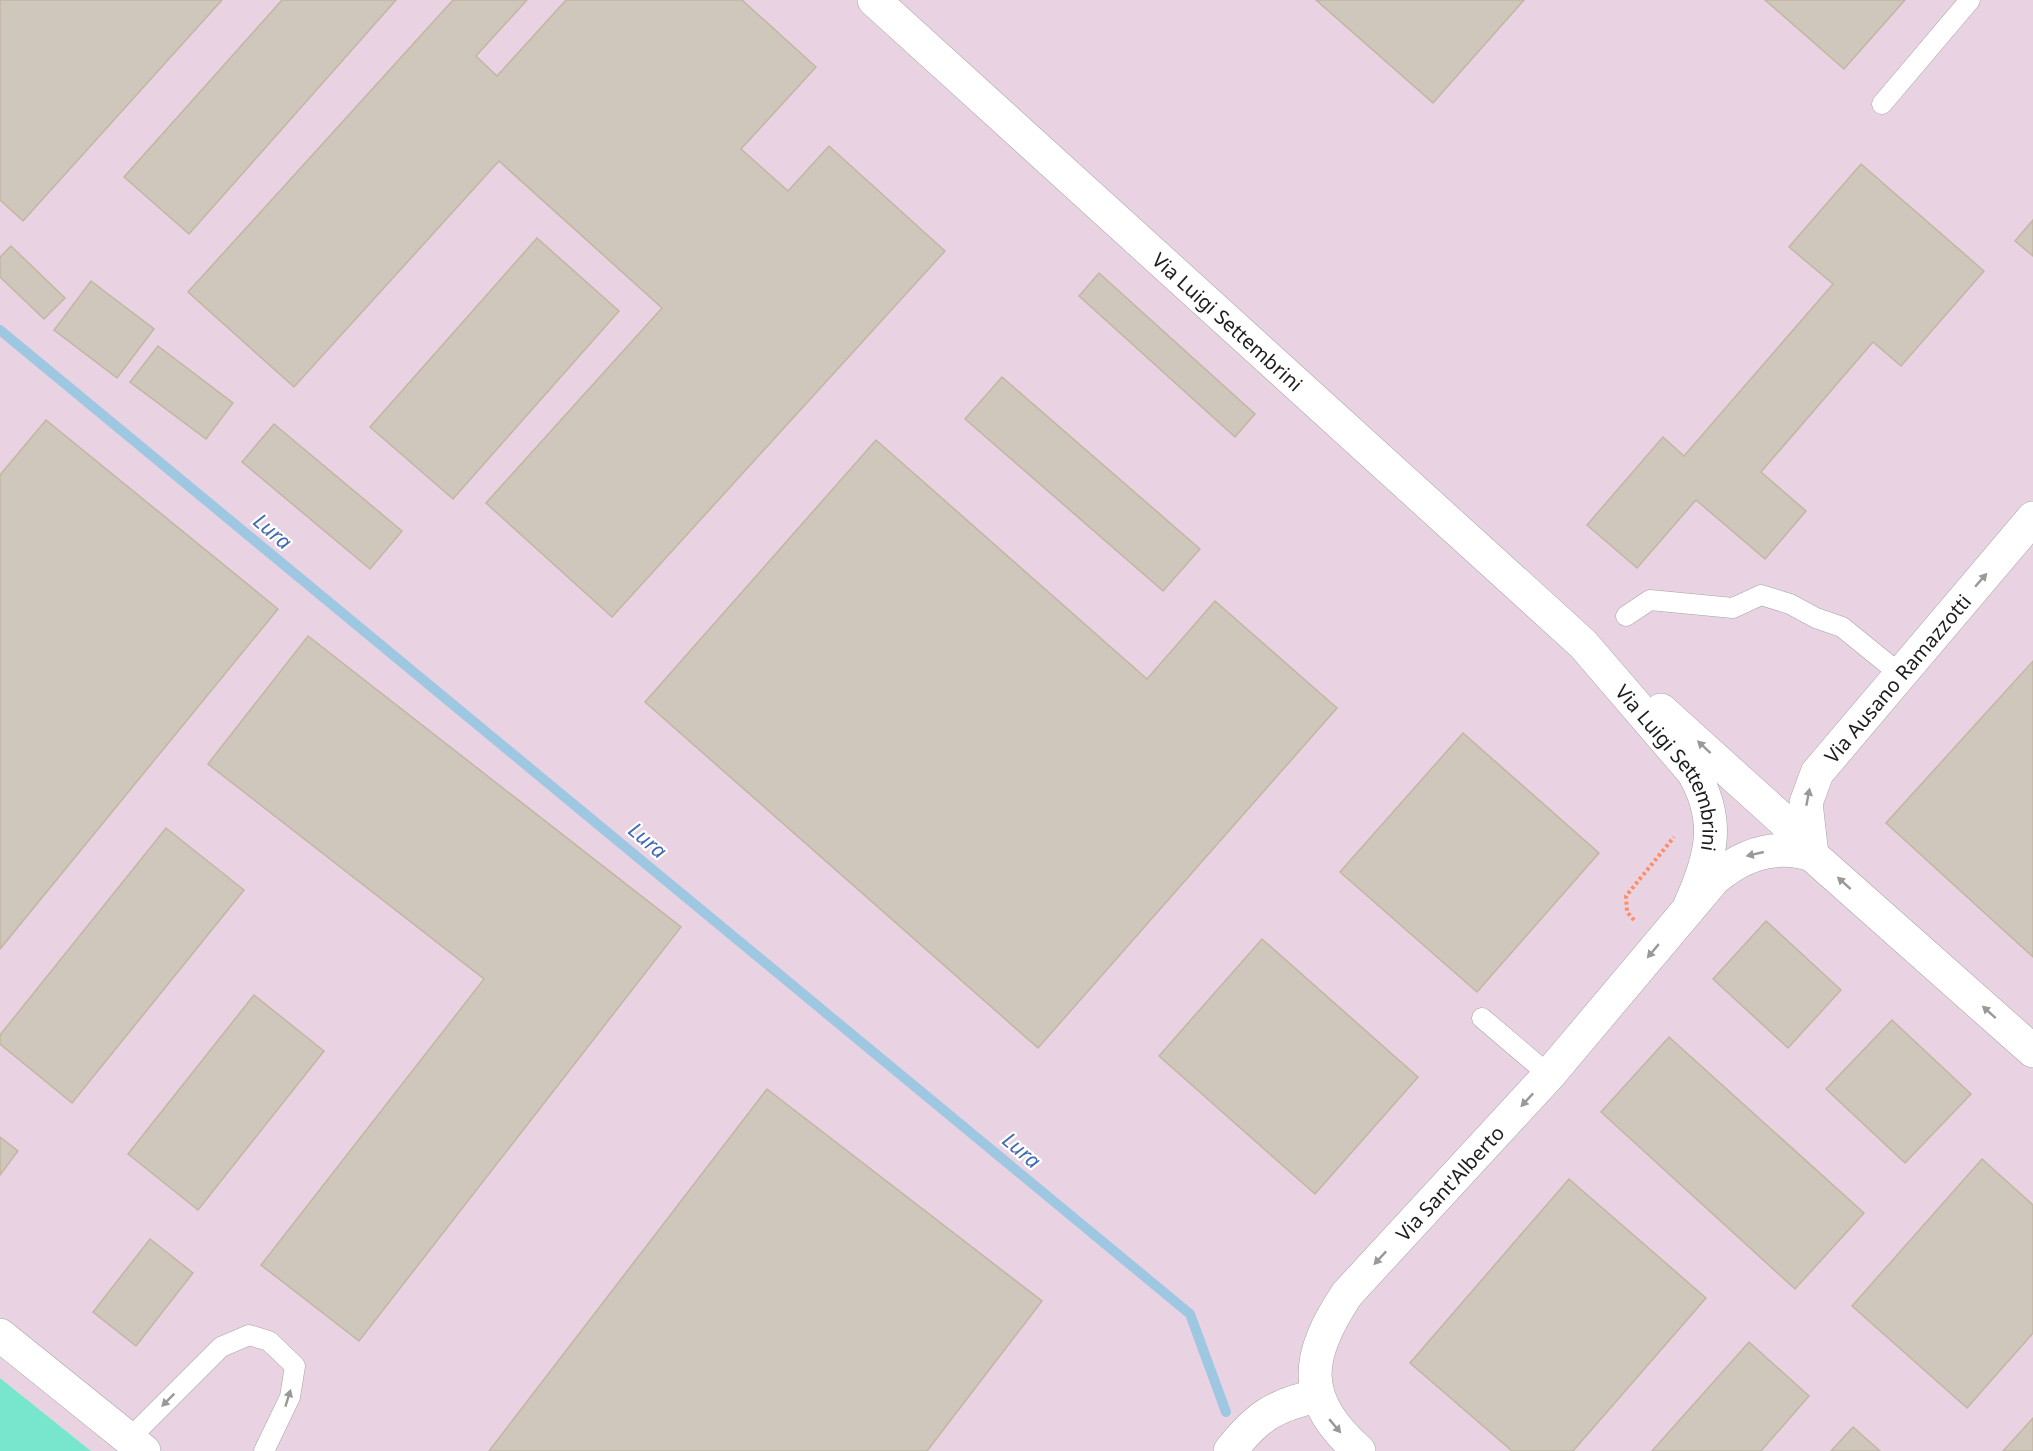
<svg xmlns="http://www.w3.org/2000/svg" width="2033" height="1451" viewBox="0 0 2033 1451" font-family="'Noto Sans',sans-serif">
  <rect width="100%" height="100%" fill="#efede2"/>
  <!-- industrial -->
  <path fill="#e9d3e2" d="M0,0H2033V1451H91L0,1378Z"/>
  <!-- pitch -->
  <path fill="#78e6cd" d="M0,1378L91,1451H0Z"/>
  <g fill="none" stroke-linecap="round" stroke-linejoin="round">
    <!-- stream -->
    <path stroke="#9ec7e1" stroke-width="10" d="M0,330L1190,1314L1226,1412"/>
  </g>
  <!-- building -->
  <g fill="#cfc7bb" stroke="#c2b6a3" stroke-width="1.5">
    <path d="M0,0H222L23,221L0,200Z"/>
    <path d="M282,0H396L189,234L124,177Z"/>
    <path d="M453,0H527L476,56L497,76L566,0H742L816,67L741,149L788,191L829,146L945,251L612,617L486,503L662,308L499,161L294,387L188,292Z"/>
    <path d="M1316,0H1524L1433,103Z"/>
    <path d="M1765,0H1905L1844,69Z"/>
    <path d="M1861,164L1984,271L1901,366L1873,342L1761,472L1806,511L1765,559L1696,500L1637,568L1587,525L1663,437L1684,456L1833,284L1789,247Z"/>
    <path d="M2033,220V256L2015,241Z"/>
    <path d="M537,238L619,311L453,499L370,427Z"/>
    <path d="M11,246L65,298L44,319L0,277V257Z"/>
    <path d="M1099,273L1255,414L1235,437L1079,296Z"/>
    <path d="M91,281L154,329L117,378L54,330Z"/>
    <path d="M158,346L233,403L206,439L130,382Z"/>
    <path d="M1002,377L1200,549L1163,591L965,419Z"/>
    <path d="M46,420L278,609L0,949V475Z"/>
    <path d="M274,424L402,531L370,569L242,462Z"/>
    <path d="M876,440L1147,679L1215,601L1337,708L1038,1048L645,702Z"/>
    <path d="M308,636L681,927L359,1341L261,1265L484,979L208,764Z"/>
    <path d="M2033,661V957L1886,823Z"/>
    <path d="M1463,733L1599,853L1477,992L1340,872Z"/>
    <path d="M166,828L244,890L72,1103L0,1044V1035Z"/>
    <path d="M1766,921L1841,990L1788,1048L1713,979Z"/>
    <path d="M1262,939L1418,1077L1315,1194L1159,1056Z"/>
    <path d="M254,995L324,1051L198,1210L128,1154Z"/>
    <path d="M1892,1020L1971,1094L1905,1163L1826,1089Z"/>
    <path d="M1669,1037L1864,1213L1795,1289L1601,1112Z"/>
    <path d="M767,1089L1042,1301L927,1451H489Z"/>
    <path d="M0,1137L18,1151L0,1175Z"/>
    <path d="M1982,1159L2033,1205V1333L1967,1408L1852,1306Z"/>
    <path d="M1569,1179L1706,1298L1573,1451H1512L1410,1363Z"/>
    <path d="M150,1239L193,1273L136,1346L93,1312Z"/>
    <path d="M1749,1342L1809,1396L1761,1451H1652Z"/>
    <path d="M2033,1418V1451H2003Z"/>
    <path d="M1853,1427L1880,1451H1831Z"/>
  </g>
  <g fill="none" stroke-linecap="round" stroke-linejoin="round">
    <!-- service casing -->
    <g stroke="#a4a4a4" stroke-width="21">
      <g id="service">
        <path d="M1882,104L1970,0"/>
        <path d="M1626,616L1650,600L1733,608L1761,595L1790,604L1816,618L1842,627L1900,674"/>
        <path d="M1482,1018L1549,1075"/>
        <path d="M129,1439L221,1347L249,1335L269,1341L295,1366L290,1397L264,1451"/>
      </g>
    </g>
    <!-- minor casing -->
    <g stroke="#a4a4a4" stroke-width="34">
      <g id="minor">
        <path id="s1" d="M874,0L1583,644L1693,772C1721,820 1712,856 1690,905"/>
        <path d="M1661,710L1786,823L1812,855L2033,1051"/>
        <path d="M0,1335L144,1451"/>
        <path d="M1230,1451C1257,1417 1274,1405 1317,1396"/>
        <path id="s2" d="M1359,1451C1300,1399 1305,1357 1347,1294L1549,1075L1714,879C1742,855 1775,843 1812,855L1806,803L1817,773L2033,518"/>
      </g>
    </g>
    <!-- path -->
    <path stroke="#ff8c63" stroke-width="4" stroke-dasharray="3 3" stroke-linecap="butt" d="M1634,920L1627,912L1626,896L1674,837"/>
    <!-- service -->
    <use href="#service" stroke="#fff" stroke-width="20"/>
    <!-- minor -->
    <use href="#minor" stroke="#fff" stroke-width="33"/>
  </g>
  <!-- one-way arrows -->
  <defs><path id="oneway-solid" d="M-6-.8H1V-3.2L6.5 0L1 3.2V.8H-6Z" transform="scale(1.5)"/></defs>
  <g fill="#999">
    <use href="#oneway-solid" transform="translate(1981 580) rotate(-49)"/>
    <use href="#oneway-solid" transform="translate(1704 747) rotate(-137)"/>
    <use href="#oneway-solid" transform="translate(1808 797) rotate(-79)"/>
    <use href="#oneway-solid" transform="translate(1755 854) rotate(167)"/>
    <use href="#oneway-solid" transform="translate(1844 883) rotate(-138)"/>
    <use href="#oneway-solid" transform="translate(1653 951) rotate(130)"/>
    <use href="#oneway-solid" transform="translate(1989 1012) rotate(-138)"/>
    <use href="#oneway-solid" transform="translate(1527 1100) rotate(133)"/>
    <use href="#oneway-solid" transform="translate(1380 1258) rotate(133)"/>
    <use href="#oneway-solid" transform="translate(288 1398) rotate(-73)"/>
    <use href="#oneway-solid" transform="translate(168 1400) rotate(135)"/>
    <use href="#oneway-solid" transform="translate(1335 1426) rotate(50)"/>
  </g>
  <g text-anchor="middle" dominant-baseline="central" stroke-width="4.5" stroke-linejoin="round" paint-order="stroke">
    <!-- street labels -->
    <g font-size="20" fill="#1d1d1d" stroke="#fff">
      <text stroke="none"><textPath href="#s1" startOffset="478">Via Luigi Settembrini</textPath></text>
      <text stroke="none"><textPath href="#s2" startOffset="1047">Via Ausano Ramazzotti</textPath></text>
      <text stroke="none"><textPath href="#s1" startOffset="1112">Via Luigi Settembrini</textPath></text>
      <text stroke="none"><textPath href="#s2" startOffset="330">Via Sant'Alberto</textPath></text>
    </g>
    <!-- water labels -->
    <g font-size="21" font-style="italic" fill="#4169b5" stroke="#fff">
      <text transform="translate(273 531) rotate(40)">Lura</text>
      <text transform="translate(648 840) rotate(40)">Lura</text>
      <text transform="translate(1022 1150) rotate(40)">Lura</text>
    </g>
  </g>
</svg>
